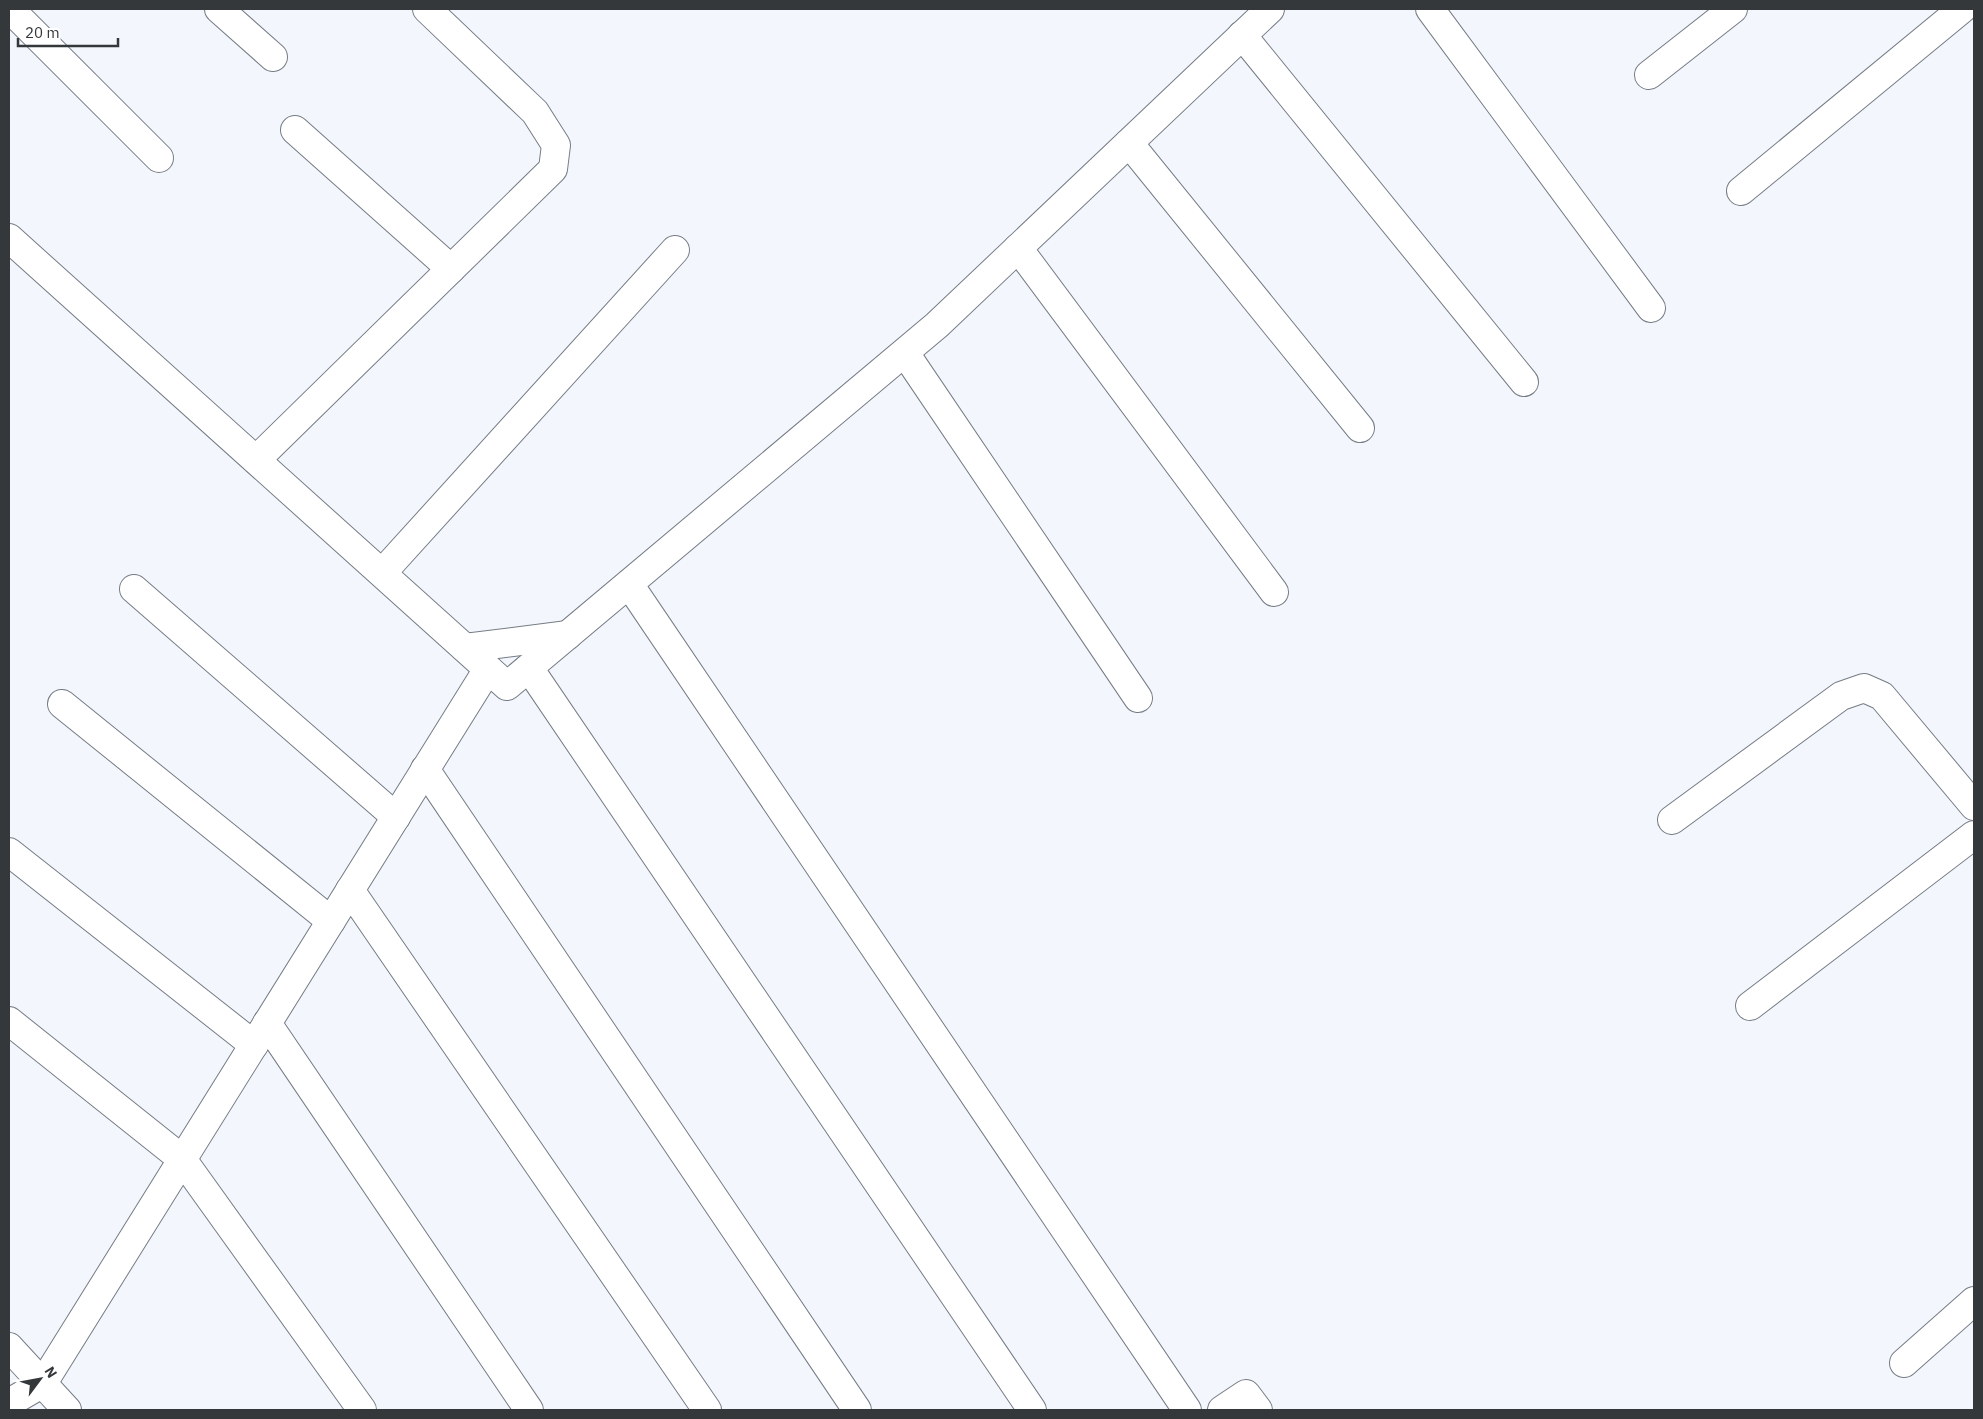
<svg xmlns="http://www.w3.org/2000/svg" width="1983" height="1419" viewBox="0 0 1983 1419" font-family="'IBM Plex Sans',sans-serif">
  <rect width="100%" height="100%" fill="#f3f7fd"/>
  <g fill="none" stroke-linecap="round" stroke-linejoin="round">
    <!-- street casing -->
    <g stroke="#767c85" stroke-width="30">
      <g id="street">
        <path d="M10,9L159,158"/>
        <path d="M219,9L273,57"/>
        <path d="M1430,9L1651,308"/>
        <path d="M1242,35L1524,382"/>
        <path d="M1649,75L1733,9"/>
        <path d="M295,130L451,269"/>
        <path d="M1129,143L1360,428"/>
        <path d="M1741,191L1962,9"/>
        <path d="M9,238L507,686L937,325L1270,9"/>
        <path d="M1018,248L1274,592"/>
        <path d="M905,353L1138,698"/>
        <path d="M256,460L553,169L556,145L535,112L427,9"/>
        <path d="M382,573L675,250"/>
        <path d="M629,584L1187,1410"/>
        <path d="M134,589L396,817"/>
        <path d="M465,648L568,635"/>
        <path d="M529,668L1032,1410"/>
        <path d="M62,704L331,921"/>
        <path d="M425,769L857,1410"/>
        <path d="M1672,820L1841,696L1864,688L1882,696L1974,806"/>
        <path d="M9,852L254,1045"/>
        <path d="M350,890L707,1410"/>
        <path d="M1750,1006L1974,835"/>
        <path d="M9,1021L182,1159L362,1410"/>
        <path d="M267,1023L529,1410"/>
        <path d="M1904,1363L1974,1301"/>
        <path d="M9,1403L43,1383L488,669"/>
        <path d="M1222,1410L1246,1394L1258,1410"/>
      </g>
    </g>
    <!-- secondary casing -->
    <g stroke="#767c85" stroke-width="30">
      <path id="secondary" d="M9,1347L67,1410"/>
    </g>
    <!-- street -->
    <use href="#street" stroke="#fff" stroke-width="28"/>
    <!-- secondary -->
    <use href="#secondary" stroke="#fff" stroke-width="28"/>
  </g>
  <!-- border -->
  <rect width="1983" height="1419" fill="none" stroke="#35383b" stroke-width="20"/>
  <!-- north arrow -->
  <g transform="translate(40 1379) rotate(58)" stroke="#ffffff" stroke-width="4" paint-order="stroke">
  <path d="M0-4L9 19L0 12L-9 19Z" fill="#35383b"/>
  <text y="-8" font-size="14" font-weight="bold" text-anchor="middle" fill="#35383b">N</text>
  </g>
  <!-- scale -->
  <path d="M18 38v8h100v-8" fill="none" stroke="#35383b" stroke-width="2.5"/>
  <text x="25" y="38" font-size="15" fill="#35383b" stroke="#ffffff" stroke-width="4" paint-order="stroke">20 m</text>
</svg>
